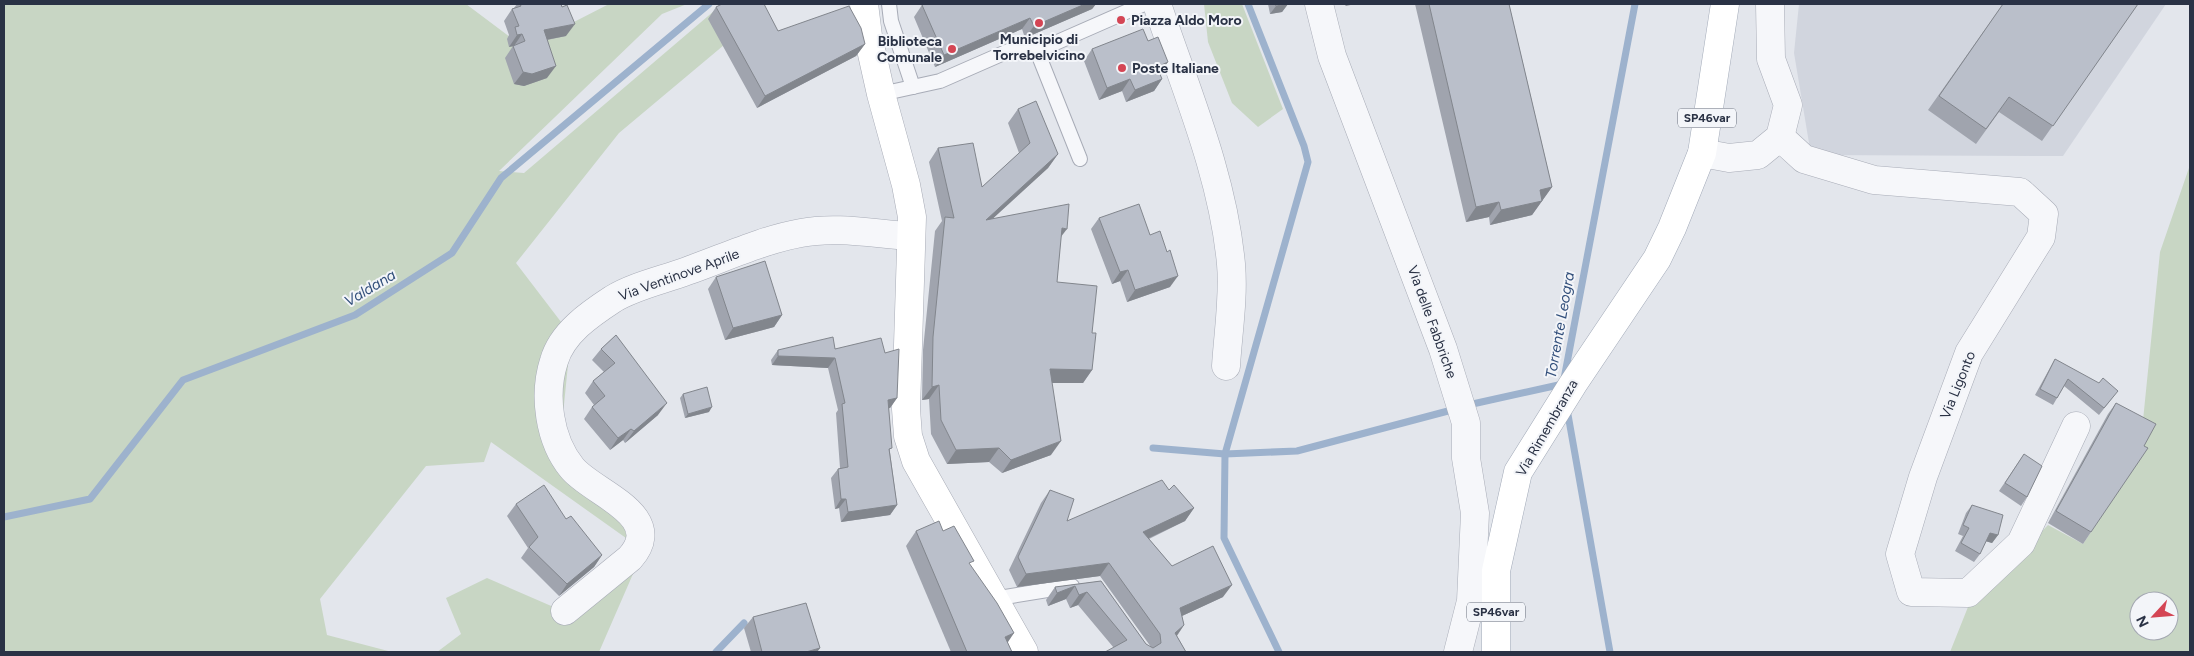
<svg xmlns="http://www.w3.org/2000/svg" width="2194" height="656" viewBox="0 0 2194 656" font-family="Figtree,sans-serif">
  <rect width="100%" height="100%" fill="#e3e6ec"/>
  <!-- built -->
  <path fill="#d1d5de" d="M1799,4H2166L2063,156L1811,155L1794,53Z"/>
  <!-- green -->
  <g fill="#c8d6c4" fill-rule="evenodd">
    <path d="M4,4H466L514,40L535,42L609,4H687L662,14L499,171L524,173L714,11L724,45L619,133L516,263L571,335L560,444L640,548L491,442L484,462L426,466L320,599L327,635L392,652H4Z"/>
    <path d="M1204,4H1242L1283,109L1258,127L1232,103L1208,42Z"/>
    <path d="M2190,165V652H1950L1968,607L2048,525L2083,544L2139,460L2160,252ZM2139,601H2169V631H2139Z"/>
    <path d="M636,567L599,652H437L461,634L446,598L487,578L572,615Z"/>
  </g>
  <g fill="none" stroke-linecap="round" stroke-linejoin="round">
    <!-- stream -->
    <g stroke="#9db2cd" stroke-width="7">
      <path d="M1248,4L1304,146L1308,162L1225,454L1224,538L1279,652"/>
      <path d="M1564,379L1635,4"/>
      <path d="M1468,405L1563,384"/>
      <path d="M1567,409L1610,652"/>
      <path d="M1153,448L1225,454L1297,451L1448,411"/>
      <path d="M4,517L90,499L183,380L355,315L452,253L501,178L709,4"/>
      <path d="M716,652L744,623"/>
    </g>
    <!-- service casing -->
    <g stroke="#a8acb7" stroke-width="16">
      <g id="service">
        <path d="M889,4L891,21L913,87"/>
        <path d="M1037,51L1080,159"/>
        <path d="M881,94L940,81L1020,46L1037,51L1144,4"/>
        <path d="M993,599L1072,586"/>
      </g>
    </g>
    <!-- minor casing -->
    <g stroke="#a8acb7" stroke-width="29">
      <g id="minor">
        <path d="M1157,4C1185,88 1223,175 1231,264C1234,297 1228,333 1226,366"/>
        <path d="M1319,4L1332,56L1443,349L1466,423V458L1475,513L1471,601L1458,652"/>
        <path d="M1780,137L1804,159L1874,180L2020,192L2044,214L2041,237L1969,353L1923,477L1900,554L1911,592L1968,593L2021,543L2076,426"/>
        <path d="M565,611L630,558C668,515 592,493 572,468C549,440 543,395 554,361C562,333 590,314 613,299C634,286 663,280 687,271C724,258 762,240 801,233C836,226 875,234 910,236"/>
      </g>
    </g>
    <!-- tertiary casing -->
    <g stroke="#a8acb7" stroke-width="29">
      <path id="tertiary" d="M1702,153L1729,158L1758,155L1780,137L1788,105L1771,59L1770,4"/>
    </g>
    <!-- secondary casing -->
    <g stroke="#a8acb7" stroke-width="29">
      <path id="secondary" d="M864,4L868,36L881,94L906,185L912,217L906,409L908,436L916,461L1024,652"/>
    </g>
    <!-- primary casing -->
    <g stroke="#a2aab8" stroke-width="29">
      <path id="primary" d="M1496,652V571L1518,472L1573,384L1657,259L1672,228L1702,153L1725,4"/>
    </g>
    <!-- service -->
    <use href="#service" stroke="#f6f7fa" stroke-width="14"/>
    <!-- minor -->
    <use href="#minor" stroke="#f6f7fa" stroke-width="28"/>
    <!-- tertiary -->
    <use href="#tertiary" stroke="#f6f7fa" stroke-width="28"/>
    <!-- secondary -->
    <use href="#secondary" stroke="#fff" stroke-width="28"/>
    <!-- primary -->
    <use href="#primary" stroke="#fff" stroke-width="28"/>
  </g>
  <!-- wall -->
  <g fill="#a0a4ae">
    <path d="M517,4H561L566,36L547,40V78L524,86L514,84L505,58L513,46L509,47L507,39L509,35L504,21L512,9L514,8Z"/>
    <path d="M925,4H1096L1092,9L1025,38L1022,29L935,67L914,17L922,5Z"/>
    <path d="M1268,4H1288L1282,12L1270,14Z"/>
    <path d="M1415,4H1509L1552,187L1532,215L1490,225L1489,217L1466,222Z"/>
    <path d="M2003,4H2138L2042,141L1999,112L1976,144L1928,110Z"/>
    <path d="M716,7L778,31L865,44L856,56L757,108L708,19Z"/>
    <path d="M1092,49L1160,74L1162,79L1154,91L1126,102L1122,91L1099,100L1084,61Z"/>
    <path d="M1018,109L1058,154L1048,168L992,219L1061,236L1057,282L1092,333V370L1083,383H1052L1051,455L1002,473L989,462L947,464L931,434L929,399L922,400L923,350L935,231L942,221L929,162L938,148L982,187L1019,153L1008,123Z"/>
    <path d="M1099,218L1150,235L1170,287L1127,302L1120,281L1112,284L1091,229Z"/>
    <path d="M716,277L782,315L774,327L725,340L708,289Z"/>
    <path d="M616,335L658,415L625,443L623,440L610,450L584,419L592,407L594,405L585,393L593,381L604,372L592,360L601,349Z"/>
    <path d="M835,349L897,398L890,408H889L890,452L897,505L890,515L841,522L839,508L835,509L831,478L838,469L840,468L836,413L838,410L828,368L772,365L771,360L778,350Z"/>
    <path d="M2055,359L2113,397L2099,415L2064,386L2053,405L2035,395L2051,366Z"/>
    <path d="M683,394L709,412L685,418L680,398Z"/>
    <path d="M2116,403L2091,532L2083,544L2048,523L2108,414Z"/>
    <path d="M2024,454L2027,497L2021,506L1999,491Z"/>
    <path d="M1050,490L1067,521L1169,490L1194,508L1185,521L1149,539L1172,566L1223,597L1182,616L1184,625L1177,636L1186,652L1114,648L1078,605L1070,608L1066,599L1048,606L1046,600L1055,587L1101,581L1146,644L1151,647L1100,576L1017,587L1009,570L1041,503Z"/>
    <path d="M516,504L566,519L602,555L594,567L559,596L521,558L528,548L507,516Z"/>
    <path d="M1972,505L1998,535L1992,543L1986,541L1980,554L1974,562L1955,551L1963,536L1958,534L1966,513Z"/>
    <path d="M916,531H943L970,566L1012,652H951L906,546Z"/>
    <path d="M753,617L820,648L817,652H751L744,628Z"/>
  </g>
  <!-- shaded-wall -->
  <g fill="#82868d">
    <path d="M1085,4H1096L1092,9L1025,38L1034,26Z"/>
    <path d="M1288,4L1282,12L1270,14L1276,6Z"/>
    <path d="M1347,4H1356L1345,6Z"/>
    <path d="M1030,18L1022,29L935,67L944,55Z"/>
    <path d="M575,24L566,36L535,42L544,30Z"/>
    <path d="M522,34L514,46L509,47L517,35Z"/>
    <path d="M865,44L856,56L757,108L765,96Z"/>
    <path d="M1168,62L1159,74L1157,67Z"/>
    <path d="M556,66L547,78L524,86L514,84L523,72Z"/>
    <path d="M1130,79L1122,91L1099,100L1107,88Z"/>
    <path d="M1162,79L1154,91L1126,102L1135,90Z"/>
    <path d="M1058,154L1048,168L976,234L986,220Z"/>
    <path d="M1552,187L1532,215L1490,225L1501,210L1540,190Z"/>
    <path d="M1499,202L1489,217L1466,222L1476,207Z"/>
    <path d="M1062,228L1067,229L1057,242Z"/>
    <path d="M1128,270L1120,281L1112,284L1120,272Z"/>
    <path d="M1178,276L1170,287L1127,302L1135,290Z"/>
    <path d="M782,315L774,327L725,340L733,328Z"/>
    <path d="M778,356L835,358L828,368L772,365Z"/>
    <path d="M1050,369L1092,370L1083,383H1040Z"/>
    <path d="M939,385L929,399L922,400L932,387Z"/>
    <path d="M897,398L890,408L881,410L888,400Z"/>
    <path d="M667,403L658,415L625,443L634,431Z"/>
    <path d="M712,407L709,412L685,418L688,414Z"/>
    <path d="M631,429L623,440L610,450L618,438Z"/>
    <path d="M1061,441L1051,455L1002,473L1011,460Z"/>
    <path d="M999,448L989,462L947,464L956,450Z"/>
    <path d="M841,499H846L839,508L835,509Z"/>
    <path d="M897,505L890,515L841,522L848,512Z"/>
    <path d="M1194,508L1185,521L1134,545L1143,532Z"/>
    <path d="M1990,533L1998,535L1992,543L1985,541Z"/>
    <path d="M602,555L594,567L559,596L567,584Z"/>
    <path d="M1109,563L1100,576L1017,587L1026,574Z"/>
    <path d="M1232,585L1223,597L1171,621L1180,608Z"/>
    <path d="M1075,586L1066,599L1048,606L1057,593Z"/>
    <path d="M1087,592L1078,605L1070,608L1079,595Z"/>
    <path d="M1184,625L1175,638V633Z"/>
    <path d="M1014,633L1004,648L1005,637Z"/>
    <path d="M820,648L817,652H806Z"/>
  </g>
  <!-- building -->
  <g fill="#babfca" stroke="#82868d">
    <path d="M520,4H561L562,7L567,5L575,24L544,30L556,66L532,74L523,72L513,46L525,41L522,34L517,35L515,27L519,26L512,9L521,6Z"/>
    <path d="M722,4H764L778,31L849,6L861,28L865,44L765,96L716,7Z"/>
    <path d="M925,4H1085L1034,26L1030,18L944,55L922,5Z"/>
    <path d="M1275,4H1288L1276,6Z"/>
    <path d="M1429,4H1509L1552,187L1540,190L1542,201L1501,210L1499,202L1476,207Z"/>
    <path d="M2003,4H2138L2053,126L2009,97L1986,129L1939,96Z"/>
    <path d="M1143,29L1148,41L1158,37L1168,62L1157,67L1162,79L1135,90L1130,79L1107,88L1092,49Z"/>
    <path d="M1036,101L1058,154L986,220L1069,204L1067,229L1062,228L1057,282L1097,286L1092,333H1096L1092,370L1050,369L1061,441L1011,460L999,448L956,450L941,420L939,385L932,387L933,337L945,217L954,218L938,148L973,143L982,187L1030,143L1018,109Z"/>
    <path d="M1139,204L1150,235L1160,231L1167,252L1170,250L1178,276L1135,290L1128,270L1120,272L1099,218Z"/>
    <path d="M765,261L782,315L733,328L716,277Z"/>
    <path d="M616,335L667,403L634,431L631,429L618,438L592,407L605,396L593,381L615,363L601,349Z"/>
    <path d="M833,337L835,349L881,338L885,353L899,349L897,398L888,400L892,448L889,449L897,505L848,512L846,499H841L838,469L848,467L842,404L845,403L835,358L778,356V350Z"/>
    <path d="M2055,359L2099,383L2103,378L2118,391L2104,408L2068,379L2057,398L2040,389Z"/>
    <path d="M707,387L712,407L688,414L683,394Z"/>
    <path d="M2116,403L2156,424L2144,446L2148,448L2091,532L2056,511Z"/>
    <path d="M2024,454L2042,466L2027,497L2005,483Z"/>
    <path d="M1162,480L1169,490L1174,485L1194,508L1143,532L1172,566L1213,546L1232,585L1180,608L1184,625L1175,633L1186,652H1105L1127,640L1087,592L1079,595L1075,586L1057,593L1055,587L1101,581L1146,644L1153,648L1161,643L1160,634L1109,563L1026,574L1018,557L1050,490L1074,499L1067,521Z"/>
    <path d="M544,485L566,519L571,516L602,555L567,584L529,547L538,537L516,504Z"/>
    <path d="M1972,505L2003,515L1998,535L1990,533L1980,554L1961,543L1969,528L1963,525Z"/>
    <path d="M939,521L943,531L954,526L974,561L969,563L997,603L1014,633L1005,637L1012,652H967L916,531Z"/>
    <path d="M806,603L820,648L806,652H762L753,617Z"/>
  </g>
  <!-- markers -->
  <g fill="#d44554" stroke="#f3f5f9" stroke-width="2">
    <circle cx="1121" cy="20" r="5"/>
    <circle cx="1039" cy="23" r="5"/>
    <circle cx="952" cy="49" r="5"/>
    <circle cx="1122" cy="68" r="5"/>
  </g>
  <g text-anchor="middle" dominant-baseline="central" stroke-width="4" stroke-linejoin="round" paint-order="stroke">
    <!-- shield labels -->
    <g fill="#f3f5f9" stroke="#666c7b" stroke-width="1">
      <rect x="1678" y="108.5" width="58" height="19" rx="4"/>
      <rect x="1467" y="602.5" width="58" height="19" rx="4"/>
    </g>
    <g font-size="12" font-weight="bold" fill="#2a3245">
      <text x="1707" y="118">SP46var</text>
      <text x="1496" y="612">SP46var</text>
    </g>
    <!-- poi labels -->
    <g font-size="14" font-weight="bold" fill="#2a3245" stroke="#f3f5f9" text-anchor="start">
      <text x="1131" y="20">Piazza Aldo Moro</text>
      <text x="1039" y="39" text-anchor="middle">Municipio di<tspan x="1039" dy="16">Torrebelvicino</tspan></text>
      <text x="942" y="41" text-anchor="end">Biblioteca<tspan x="942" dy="16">Comunale</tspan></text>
      <text x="1132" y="68">Poste Italiane</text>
    </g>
    <!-- street labels -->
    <g font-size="14" fill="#2a3245" stroke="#f3f5f9">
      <text transform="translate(679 275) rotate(-20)">Via Ventinove Aprile</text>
      <text transform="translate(1432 322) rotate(70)">Via delle Fabbriche</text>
      <text transform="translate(1958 385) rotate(-68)">Via Ligonto</text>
      <text transform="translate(1547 428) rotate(-60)">Via Rimembranza</text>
    </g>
    <!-- water labels -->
    <g font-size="15" font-style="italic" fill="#324f7b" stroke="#f3f5f9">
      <text transform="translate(370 288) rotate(-31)">Valdana</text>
      <text transform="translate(1560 325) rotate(-80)">Torrente Leogra</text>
    </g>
  </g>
  <!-- border -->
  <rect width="2194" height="656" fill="none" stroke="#2a3245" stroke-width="10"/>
  <!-- north arrow -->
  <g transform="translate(2154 616) rotate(244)"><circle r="24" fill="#f3f5f9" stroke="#a3a7b1"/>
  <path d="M0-4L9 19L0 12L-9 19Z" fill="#d44554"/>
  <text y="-8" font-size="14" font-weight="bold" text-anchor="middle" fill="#2a3245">N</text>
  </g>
</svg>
